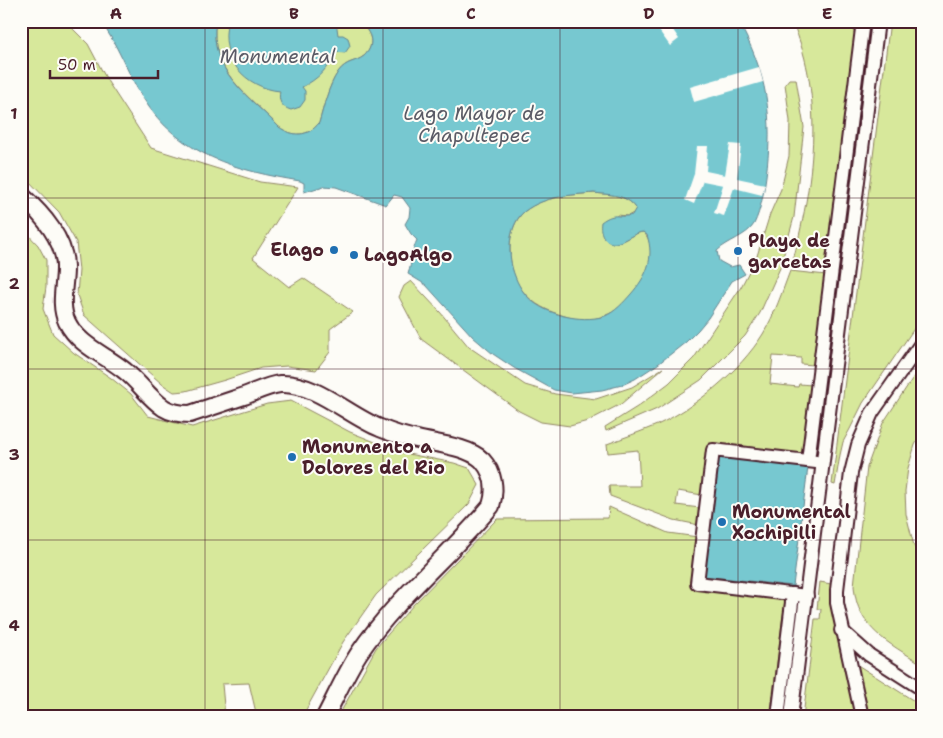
<svg xmlns="http://www.w3.org/2000/svg" width="943" height="738" viewBox="0 0 943 738" font-family="'Shantell Sans',sans-serif">
  <rect width="100%" height="100%" fill="#fdfcf7"/>
  <filter id="ink" filterUnits="userSpaceOnUse"><feTurbulence type="fractalNoise" baseFrequency=".02" numOctaves="2"/><feDisplacementMap in="SourceGraphic" scale="10" xChannelSelector="R" yChannelSelector="G"/><feConvolveMatrix kernelMatrix="1 2 1 2 8 2 1 2 1" color-interpolation-filters="sRGB"/></filter>
  <g filter="url(#ink)">
    <!-- green -->
    <g fill="#d7e89b" stroke="#908463">
      <path d="M21,21H65L88,44L108,82L151,148L260,182L298,187L253,258L289,287L303,278L353,312L330,329V352L316,370L287,366L261,368L225,380L186,391L174,392L162,384L84,315L77,295L79,270L76,242L59,212L21,173Z"/>
      <path d="M216,21H357C370,29 377,44 364,56C355,63 347,60 338,72C328,87 324,106 319,123C308,137 293,137 279,127C251,97 207,70 216,21Z"/>
      <path d="M792,21H857L826,269L792,264C813,186 826,99 792,21Z"/>
      <path d="M890,21H922V317L863,403L850,429L843,442L840,455L835,485L832,484Z"/>
      <path d="M789,79H796L804,127L794,217L780,268L760,313L745,336L701,380L657,409L606,431L605,427L637,407L669,383L694,358L741,287L757,256L770,214L781,189L789,156L790,121L785,84Z"/>
      <path d="M594,193C610,195 626,194 636,208L635,212L628,216L617,215L609,242C622,246 630,233 643,232C653,240 652,260 647,271C640,287 623,309 606,315C593,321 577,320 565,316C530,307 510,286 510,249C510,235 514,220 525,211C544,196 571,195 594,193Z"/>
      <path d="M21,227L38,245L46,260V287L43,309L53,334L74,353L111,378L131,394L148,416L192,427L267,404L291,401L350,432L403,453L454,463L469,468L479,485L469,504L376,595L343,642L302,717H257L249,683L222,684L225,717H21Z"/>
      <path d="M790,271L826,275L814,365L801,364V358L773,356L770,384L798,387L799,384L812,385L803,454L709,443L702,495L678,491L676,505L700,508L699,525L674,520L610,496L609,486H640L638,450L608,453L607,444C623,438 640,432 657,425C696,407 740,371 763,334C775,314 782,292 790,271Z"/>
      <path d="M411,281L440,312L469,347L525,385L555,394L596,399L632,387L663,368L621,404L588,421L570,426L541,422L519,411L421,339L399,297L404,286Z"/>
      <path d="M922,364V432L915,445L908,468L905,491L906,514L914,546L922,560V664C889,643 857,629 854,586L867,467L883,423Z"/>
      <path d="M609,507L668,533L698,537L692,588L785,600L770,717H338L376,648L414,604L497,519L608,518Z"/>
      <path d="M820,582L831,584L830,597L833,616L856,717H803L815,619H820L821,609H817Z"/>
      <path d="M856,664L922,706V717H868Z"/>
    </g>
    <!-- water -->
    <g fill="#77c8d0" stroke="#65848e" fill-rule="evenodd">
      <path d="M100,21H216C207,70 250,97 279,127C293,137 308,137 319,123C324,106 328,87 338,72C347,60 355,63 364,56C377,44 370,29 357,21H738C767,72 774,118 766,176C764,191 761,210 754,224C747,236 727,241 717,251L719,261L730,267L739,265L745,274L732,281L708,318L698,330L686,342L658,364L635,379L622,385L602,390L572,393L554,390L514,368L493,354L473,337L426,285L408,274C412,263 412,250 417,240L411,234L405,224L409,217L410,208L402,197L394,195L386,205L336,187L324,186L304,192V183L300,181C238,171 178,155 143,98C127,73 118,44 100,21ZM594,193C610,195 626,194 636,208L632,215C618,219 616,211 601,222C600,228 601,233 604,238C615,252 630,233 643,232L647,235C655,259 646,277 631,294C624,302 615,312 605,316C592,320 577,319 564,316C535,308 520,296 512,267C510,257 509,247 511,237C513,227 517,217 525,211C545,196 571,195 594,193Z"/>
      <path d="M228,21H336L338,35H343L348,38L350,46L345,53L335,52C328,69 318,79 302,87L305,91V100L300,107L291,110C281,107 278,101 280,91C245,88 218,57 228,21Z"/>
      <path d="M719,456L808,467L793,586L704,576Z"/>
    </g>
    <!-- pier -->
    <g fill="#fdfcf7">
      <path d="M652,21H667L679,39L670,46Z"/>
      <path d="M759,67L763,82L694,102L690,87Z"/>
      <path d="M730,144L741,145L737,178L765,184L762,195L734,188L724,216L714,213L723,185L703,181L694,204L685,200L694,174L697,146H708L706,171L725,175Z"/>
    </g>
    <g fill="none" stroke-linecap="round" stroke-linejoin="round">
      <!-- pedestrian casing -->
      <g stroke="#4a1f2b" stroke-width="16">
        <g id="pedestrian">
          <path d="M808,461L863,21"/>
          <path d="M807,596L697,583L713,450L816,462"/>
          <path d="M841,630L869,655L922,689"/>
          <path d="M778,717L793,594"/>
          <path d="M791,717L878,21"/>
          <path d="M862,717L837,603V590L851,473L858,445L872,413L922,342"/>
        </g>
      </g>
      <!-- minor casing -->
      <g stroke="#4a1f2b" stroke-width="20">
        <path id="minor" d="M21,195C42,214 66,240 65,269C65,286 59,305 67,322C79,346 106,355 125,371C139,382 149,398 164,408C172,413 181,414 190,414C208,408 226,402 244,396C255,392 269,385 280,384C315,382 349,416 380,428C392,433 404,437 417,439C436,444 467,446 482,460C494,473 496,490 491,506C449,556 396,598 359,653C346,673 336,696 325,717"/>
      </g>
      <!-- pedestrian -->
      <use href="#pedestrian" stroke="#fdfcf7" stroke-width="12"/>
      <!-- minor -->
      <use href="#minor" stroke="#fdfcf7" stroke-width="16"/>
    </g>
  </g>
  <!-- grid -->
  <path fill="none" stroke="#4a1f2b" stroke-width="1" stroke-opacity="0.55" d="M205,21V717M383,21V717M560,21V717M738,21V717M21,198H922M21,369H922M21,540H922"/>
  <!-- markers -->
  <g fill="#1f6fb2" stroke="#fdfcf7" stroke-width="2">
    <circle cx="334" cy="250" r="5"/>
    <circle cx="738" cy="251" r="5"/>
    <circle cx="354" cy="255" r="5"/>
    <circle cx="292" cy="457" r="5"/>
    <circle cx="722" cy="522" r="5"/>
  </g>
  <g text-anchor="middle" dominant-baseline="central" stroke-width="4" stroke-linejoin="round" paint-order="stroke">
    <!-- poi labels -->
    <g font-size="18" font-weight="bold" fill="#4a1f2b" stroke="#fdfcf7" text-anchor="start">
      <text x="748" y="241">Playa de<tspan x="748" dy="21">garcetas</tspan></text>
      <text x="324" y="250" text-anchor="end">Elago</text>
      <text x="364" y="255">LagoAlgo</text>
      <text x="302" y="447">Monumento a<tspan x="302" dy="21">Dolores del Rio</tspan></text>
      <text x="732" y="512">Monumental<tspan x="732" dy="21">Xochipilli</tspan></text>
    </g>
    <!-- water labels -->
    <g font-size="19" font-style="italic" fill="#5a5a65" stroke="#fdfcf7">
      <text x="278" y="56">Monumental</text>
      <text x="474" y="113">Lago Mayor de<tspan x="474" dy="22">Chapultepec</tspan></text>
    </g>
  </g>
  <!-- margin -->
  <rect width="943" height="738" fill="none" stroke="#fdfcf7" stroke-width="55"/>
  <!-- scale -->
  <path d="M50 70v8h108v-8" fill="none" stroke="#4a1f2b" stroke-width="2.5"/>
  <text x="58" y="70" font-size="15" fill="#4a1f2b" stroke="#fdfcf7" stroke-width="4" paint-order="stroke">50 m</text>
  <rect x="28" y="28" width="888" height="682" fill="none" stroke="#4a1f2b" stroke-width="2"/>
  <g font-size="16" text-anchor="middle" font-weight="bold" fill="#4a1f2b">
    <text x="116" y="19">A</text>
    <text x="294" y="19">B</text>
    <text x="471" y="19">C</text>
    <text x="649" y="19">D</text>
    <text x="827" y="19">E</text>
    <text x="14" y="119">1</text>
    <text x="14" y="289">2</text>
    <text x="14" y="460">3</text>
    <text x="14" y="631">4</text>
  </g>
</svg>
